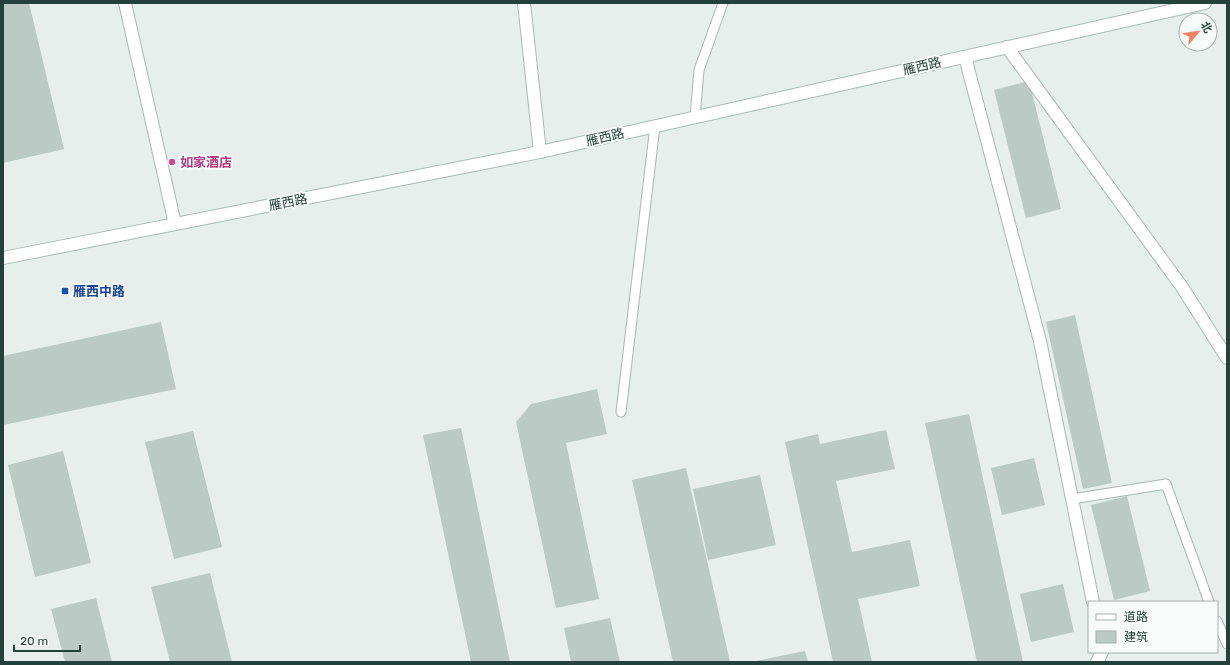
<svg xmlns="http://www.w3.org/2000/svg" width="1230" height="665" viewBox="0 0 1230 665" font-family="Rubik,'Noto Sans SC',sans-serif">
  <rect width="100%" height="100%" fill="#e6efeb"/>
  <!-- building -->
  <g fill="#bbcac4">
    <path d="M3,3H29L64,149L3,163Z"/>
    <path d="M1029,81L1061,209L1026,218L994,90Z"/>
    <path d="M1075,315L1112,483L1083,489L1046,322Z"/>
    <path d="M161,322L176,389L3,425V356Z"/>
    <path d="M597,389L607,434L566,443L599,599L556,608L516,422L531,404Z"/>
    <path d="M969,414L1023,662H977L925,423Z"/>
    <path d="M461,428L510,662H471L423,435Z"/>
    <path d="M886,430L895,469L836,481L852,552L910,540L920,586L858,599L872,662H833L785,442L818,434L820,444Z"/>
    <path d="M193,431L222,547L174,559L145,442Z"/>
    <path d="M63,451L91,563L35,577L8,465Z"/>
    <path d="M1034,458L1045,505L1002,515L991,468Z"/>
    <path d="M686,468L730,662H673L632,480Z"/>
    <path d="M760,475L776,545L708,560L693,489Z"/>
    <path d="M1127,496L1150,591L1114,600L1091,505Z"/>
    <path d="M210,573L232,662H170L151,587Z"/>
    <path d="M1063,584L1074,632L1031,642L1020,594Z"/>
    <path d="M96,598L112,662H65L51,609Z"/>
    <path d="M610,618L620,662H571L564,628Z"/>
    <path d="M805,651L808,662H756V661Z"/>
  </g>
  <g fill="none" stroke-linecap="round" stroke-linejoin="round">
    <!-- lane casing -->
    <g stroke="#a8b8b2" stroke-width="11">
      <g id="lane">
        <path d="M695,117L699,70L723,3"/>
        <path d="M621,412L655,126"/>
        <path d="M1072,499L1166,484L1209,602"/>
        <path d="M1217,621L1227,644"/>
      </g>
    </g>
    <!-- street casing -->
    <g stroke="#a8b8b2" stroke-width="14">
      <g id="street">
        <path d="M125,3L175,224"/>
        <path d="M524,3L540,152"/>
        <path d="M1007,47L1182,287L1227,358"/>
        <path d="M965,57L1040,341L1093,602"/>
        <path d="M1097,662L1102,652"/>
      </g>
    </g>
    <!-- secondary casing -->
    <g stroke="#a4bbb3" stroke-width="14">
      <path id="secondary" d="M3,258L540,152L1205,3"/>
    </g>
    <!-- lane -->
    <use href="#lane" stroke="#fff" stroke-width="9"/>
    <!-- street -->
    <use href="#street" stroke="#fff" stroke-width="12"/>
    <!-- secondary -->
    <use href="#secondary" stroke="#fff" stroke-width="12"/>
  </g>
  <!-- markers -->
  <circle fill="#d1479c" stroke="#f7fbf9" stroke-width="1.5" cx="172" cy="162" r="4"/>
  <rect fill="#1a4fb4" stroke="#f7fbf9" stroke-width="1.5" x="61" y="287" width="8" height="8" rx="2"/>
  <g text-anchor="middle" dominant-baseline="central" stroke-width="4" stroke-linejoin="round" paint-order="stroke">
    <!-- street labels -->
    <g font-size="13" fill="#24423a" stroke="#f7fbf9">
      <text transform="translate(922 66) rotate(-13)">雁西路</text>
      <text transform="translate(605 137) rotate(-13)">雁西路</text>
      <text transform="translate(288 202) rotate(-11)">雁西路</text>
    </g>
    <!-- hotel labels -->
    <g font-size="13" font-weight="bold" fill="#b23c85" stroke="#f7fbf9" text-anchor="start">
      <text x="180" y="162">如家酒店</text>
    </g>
    <!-- transit labels -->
    <g font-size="13" font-weight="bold" fill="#164399" stroke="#f7fbf9" text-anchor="start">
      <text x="73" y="291">雁西中路</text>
    </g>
  </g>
  <!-- border -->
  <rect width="1230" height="665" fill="none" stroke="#24423a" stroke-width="8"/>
  <!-- legend -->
  <rect x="1088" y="601" width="130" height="52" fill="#f7fbf9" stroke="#a3b1ad"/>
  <rect x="1096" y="614" width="20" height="6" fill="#ffffff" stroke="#a3b1ad"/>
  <text x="1124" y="621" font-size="12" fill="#24423a">道路</text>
  <rect x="1096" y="631" width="20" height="12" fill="#bbcac4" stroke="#a3b1ad"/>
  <text x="1124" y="641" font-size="12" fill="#24423a">建筑</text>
  <!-- north arrow -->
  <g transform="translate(1198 32) rotate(61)"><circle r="19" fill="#f7fbf9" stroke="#a3b1ad"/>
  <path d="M0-3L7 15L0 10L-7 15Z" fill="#f4845f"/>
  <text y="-6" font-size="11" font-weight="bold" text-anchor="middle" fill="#24423a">北</text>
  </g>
  <!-- scale -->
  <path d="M14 645v6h66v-6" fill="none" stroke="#24423a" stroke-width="2"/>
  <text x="20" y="645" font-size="12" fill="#24423a" stroke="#f7fbf9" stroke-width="3" paint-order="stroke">20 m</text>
</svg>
